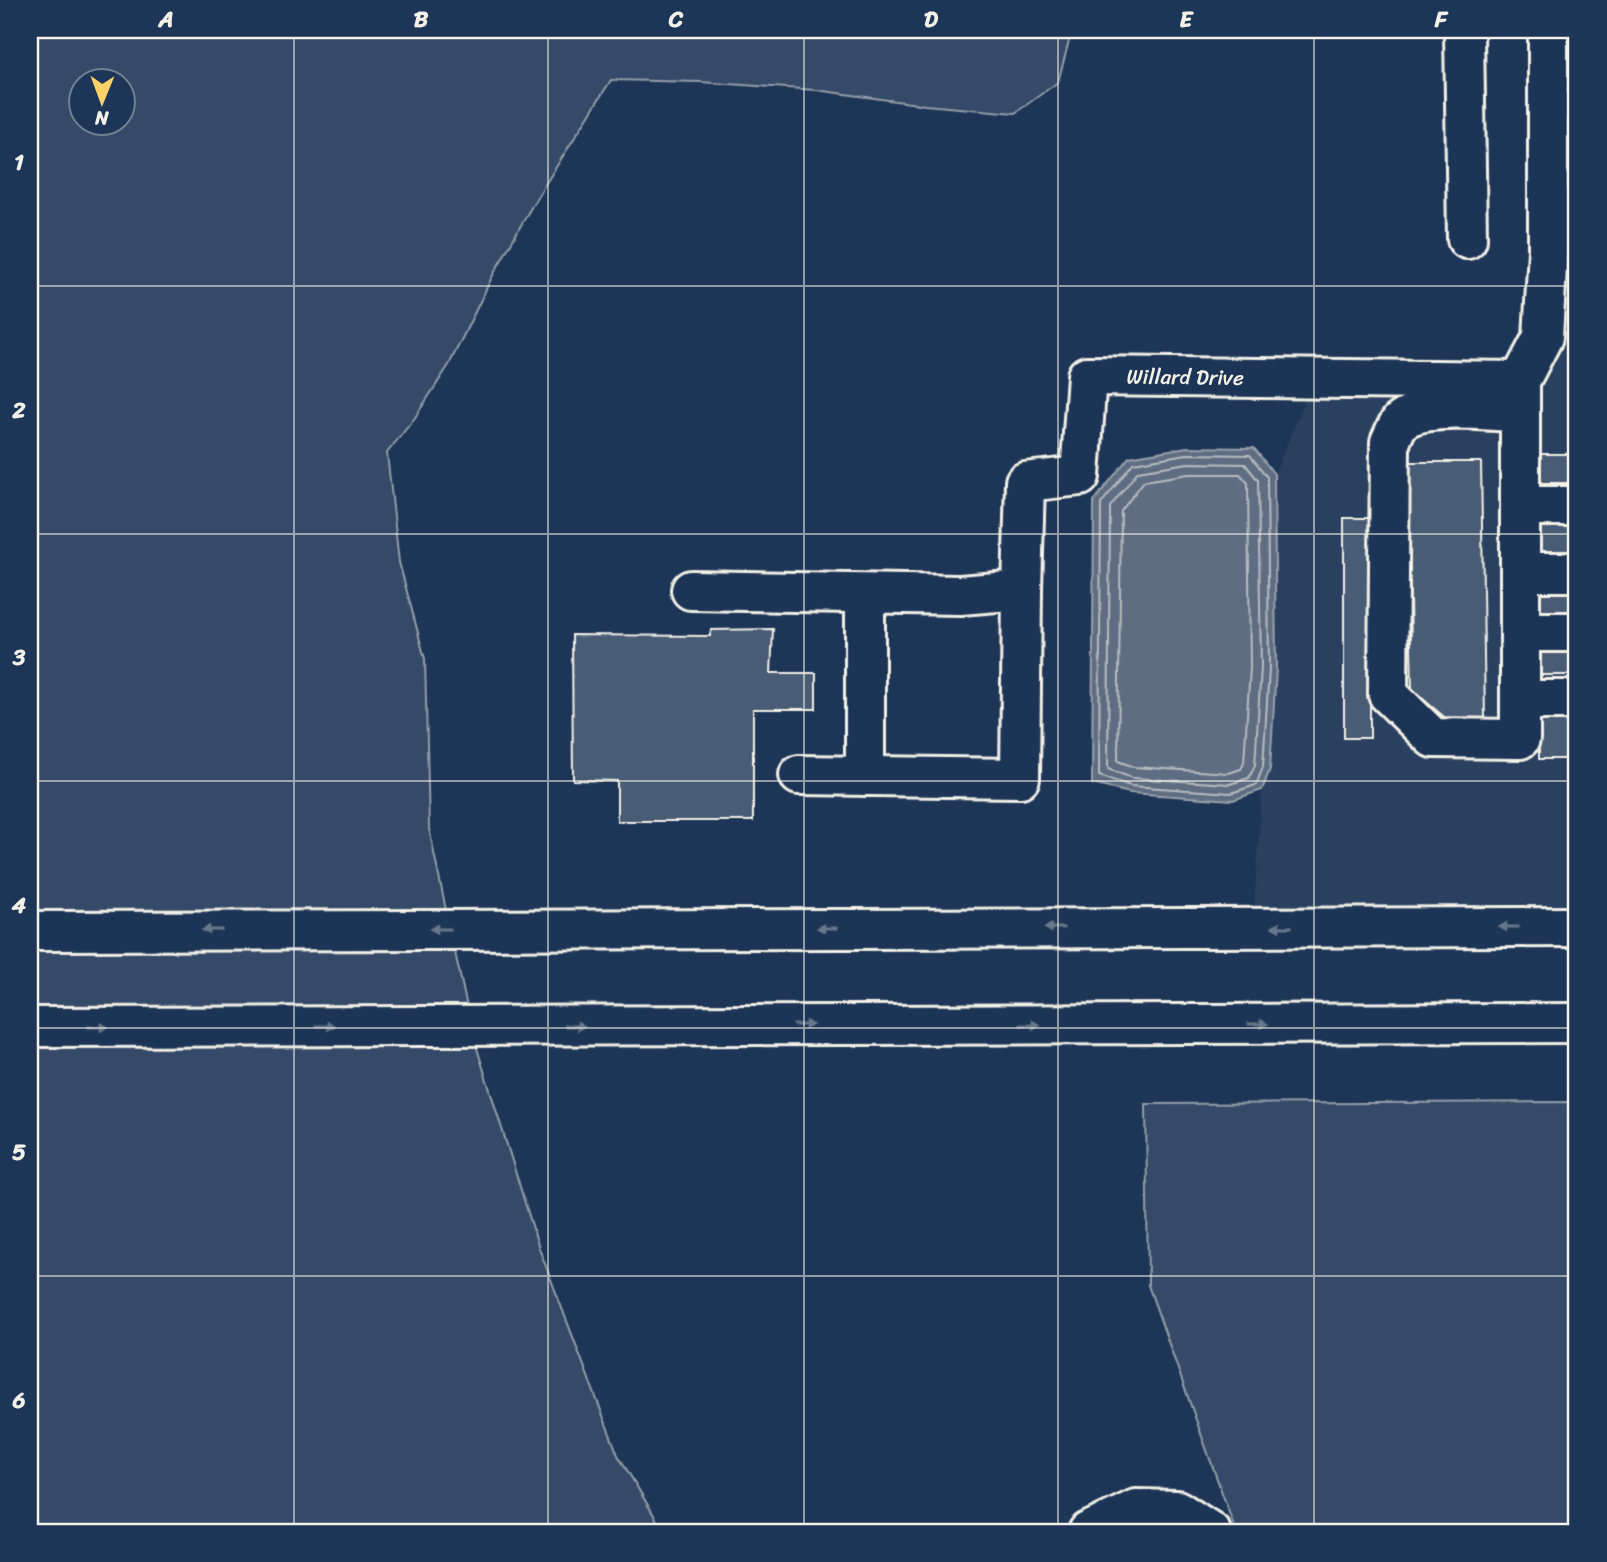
<svg xmlns="http://www.w3.org/2000/svg" width="1607" height="1562" viewBox="0 0 1607 1562" font-family="Sriracha,sans-serif">
  <rect width="100%" height="100%" fill="#1d3557"/>
  <filter id="ink" filterUnits="userSpaceOnUse"><feTurbulence type="fractalNoise" baseFrequency=".0143" numOctaves="2"/><feDisplacementMap in="SourceGraphic" scale="14" xChannelSelector="R" yChannelSelector="G"/><feConvolveMatrix kernelMatrix="1 2 1 2 8 2 1 2 1" color-interpolation-filters="sRGB"/></filter>
  <g filter="url(#ink)">
    <!-- built -->
    <path fill="#2a4060" d="M1534,30H1577V908L1254,907L1262,790L1270,769L1276,669L1274,474L1315,376L1532,373Z"/>
    <!-- green -->
    <g fill="#354a67" stroke="#949ea8" stroke-width="2" fill-rule="evenodd">
      <path d="M30,30H1072L1058,82L1015,113L925,105L816,90L700,82L611,80L534,202L492,277L449,365L414,419L387,453L399,562L425,659L429,829L446,910L30,912ZM122,80V122H80V80Z"/>
      <path d="M454,948L467,1007L30,1008V949Z"/>
      <path d="M476,1045L539,1248L618,1455L664,1532H30V1046Z"/>
      <path d="M1577,1102V1532H1236L1148,1285L1146,1104Z"/>
    </g>
    <!-- water -->
    <path fill="#5e6d82" stroke="#9aa2ab" stroke-width="2" d="M1187,447L1254,448L1274,474L1276,669L1270,769L1262,790L1233,800L1130,793L1092,784L1094,501L1129,457Z"/>
    <g fill="none" stroke-linecap="round" stroke-linejoin="round">
      <!-- shore -->
      <g stroke="#b8bcbf" stroke-width="2">
        <path d="M1187,454L1250,455L1267,477L1269,669L1263,767L1256,785L1231,793L1131,786L1099,776L1101,504L1133,463Z"/>
        <path d="M1188,463L1245,464L1258,480L1261,668L1255,765L1249,778L1230,784L1132,778L1108,769L1110,507L1138,471Z"/>
        <path d="M1189,474H1240L1248,483L1250,668L1244,763L1241,769L1229,773L1134,767L1118,761L1121,511L1144,481Z"/>
      </g>
    </g>
    <!-- building -->
    <g fill="#485b74" stroke="#f4f1e8" stroke-width="2">
      <rect x="1541" y="454" width="36" height="29"/>
      <path d="M1407,462H1481L1485,718L1448,720L1412,690Z"/>
      <rect x="1344" y="518" width="26" height="220"/>
      <rect x="1539" y="526" width="38" height="31"/>
      <rect x="1541" y="586" width="36" height="31"/>
      <path d="M773,629L771,673H816V709H753V821H617V781L573,780L572,635L710,636L711,630Z"/>
      <rect x="1541" y="644" width="36" height="31"/>
      <rect x="1539" y="717" width="38" height="42"/>
    </g>
    <g fill="none" stroke-linecap="round" stroke-linejoin="round">
      <!-- minor casing -->
      <g stroke="#f4f1e8" stroke-width="44">
        <g id="minor">
          <path d="M1464,30L1467,239"/>
          <path d="M1520,412C1491,412 1422,402 1400,422C1396,427 1393,436 1390,442L1388,694L1433,738L1520,739V381"/>
          <path d="M1520,506H1577"/>
          <path d="M1520,572H1577"/>
          <path id="s1" d="M691,590L960,595L1022,590L1025,482L1080,476L1087,376L1520,381L1543,337L1548,250V30"/>
          <path d="M865,594V776"/>
          <path d="M1520,632H1577"/>
          <path d="M1520,700H1577"/>
          <path d="M799,775L1020,778L1022,590"/>
          <path d="M1088,1532L1136,1509L1177,1510L1211,1532"/>
        </g>
      </g>
      <!-- major casing -->
      <g stroke="#f4f1e8" stroke-width="44">
        <g id="major">
          <path d="M30,931L1577,927"/>
          <path d="M30,1027L1577,1023"/>
        </g>
      </g>
      <!-- minor -->
      <use href="#minor" stroke="#1d3557" stroke-width="38"/>
      <!-- major -->
      <use href="#major" stroke="#1d3557" stroke-width="38"/>
    </g>
    <!-- one-way arrows -->
    <defs><path id="oneway-solid" d="M-6-.8H1V-3.2L6.5 0L1 3.2V.8H-6Z" transform="scale(1.75)"/></defs>
    <g fill="#68778a">
      <use href="#oneway-solid" transform="translate(1282 927) rotate(180)"/>
      <use href="#oneway-solid" transform="translate(1509 927) rotate(180)"/>
      <use href="#oneway-solid" transform="translate(827 928) rotate(180)"/>
      <use href="#oneway-solid" transform="translate(1054 928) rotate(180)"/>
      <use href="#oneway-solid" transform="translate(440 929) rotate(180)"/>
      <use href="#oneway-solid" transform="translate(212 930) rotate(180)"/>
      <use href="#oneway-solid" transform="translate(1258 1024)"/>
      <use href="#oneway-solid" transform="translate(803 1025)"/>
      <use href="#oneway-solid" transform="translate(1030 1025)"/>
      <use href="#oneway-solid" transform="translate(325 1026)"/>
      <use href="#oneway-solid" transform="translate(575 1026)"/>
      <use href="#oneway-solid" transform="translate(98 1027)"/>
    </g>
  </g>
  <!-- grid -->
  <path fill="none" stroke="#f4f1e8" stroke-width="2" stroke-opacity="0.55" d="M294,30V1532M548,30V1532M804,30V1532M1058,30V1532M1314,30V1532M30,286H1577M30,534H1577M30,781H1577M30,1028H1577M30,1276H1577"/>
  <g text-anchor="middle" dominant-baseline="central" stroke-width="6" stroke-linejoin="round" paint-order="stroke">
    <!-- street labels -->
    <g font-size="21" fill="#f4f1e8" stroke="#1d3557">
      <text stroke="none"><textPath href="#s1" startOffset="693">Willard Drive</textPath></text>
    </g>
  </g>
  <!-- margin -->
  <rect width="1607" height="1562" fill="none" stroke="#1d3557" stroke-width="77"/>
  <!-- north arrow -->
  <g transform="translate(102 102) rotate(181)"><circle r="33" fill="#1d3557" stroke="#738091" stroke-width="2"/>
  <path d="M0-5L12 26L0 18L-12 26Z" fill="#ffd166"/>
  <text y="-10" font-size="19" font-weight="bold" text-anchor="middle" fill="#f4f1e8">N</text>
  </g>
  <rect x="38" y="38" width="1530" height="1486" fill="none" stroke="#f4f1e8" stroke-width="2.5"/>
  <g font-size="23" text-anchor="middle" font-weight="bold" fill="#f4f1e8">
    <text x="166" y="27">A</text>
    <text x="421" y="27">B</text>
    <text x="676" y="27">C</text>
    <text x="931" y="27">D</text>
    <text x="1186" y="27">E</text>
    <text x="1441" y="27">F</text>
    <text x="19" y="170">1</text>
    <text x="19" y="418">2</text>
    <text x="19" y="665">3</text>
    <text x="19" y="913">4</text>
    <text x="19" y="1160">5</text>
    <text x="19" y="1408">6</text>
  </g>
</svg>
